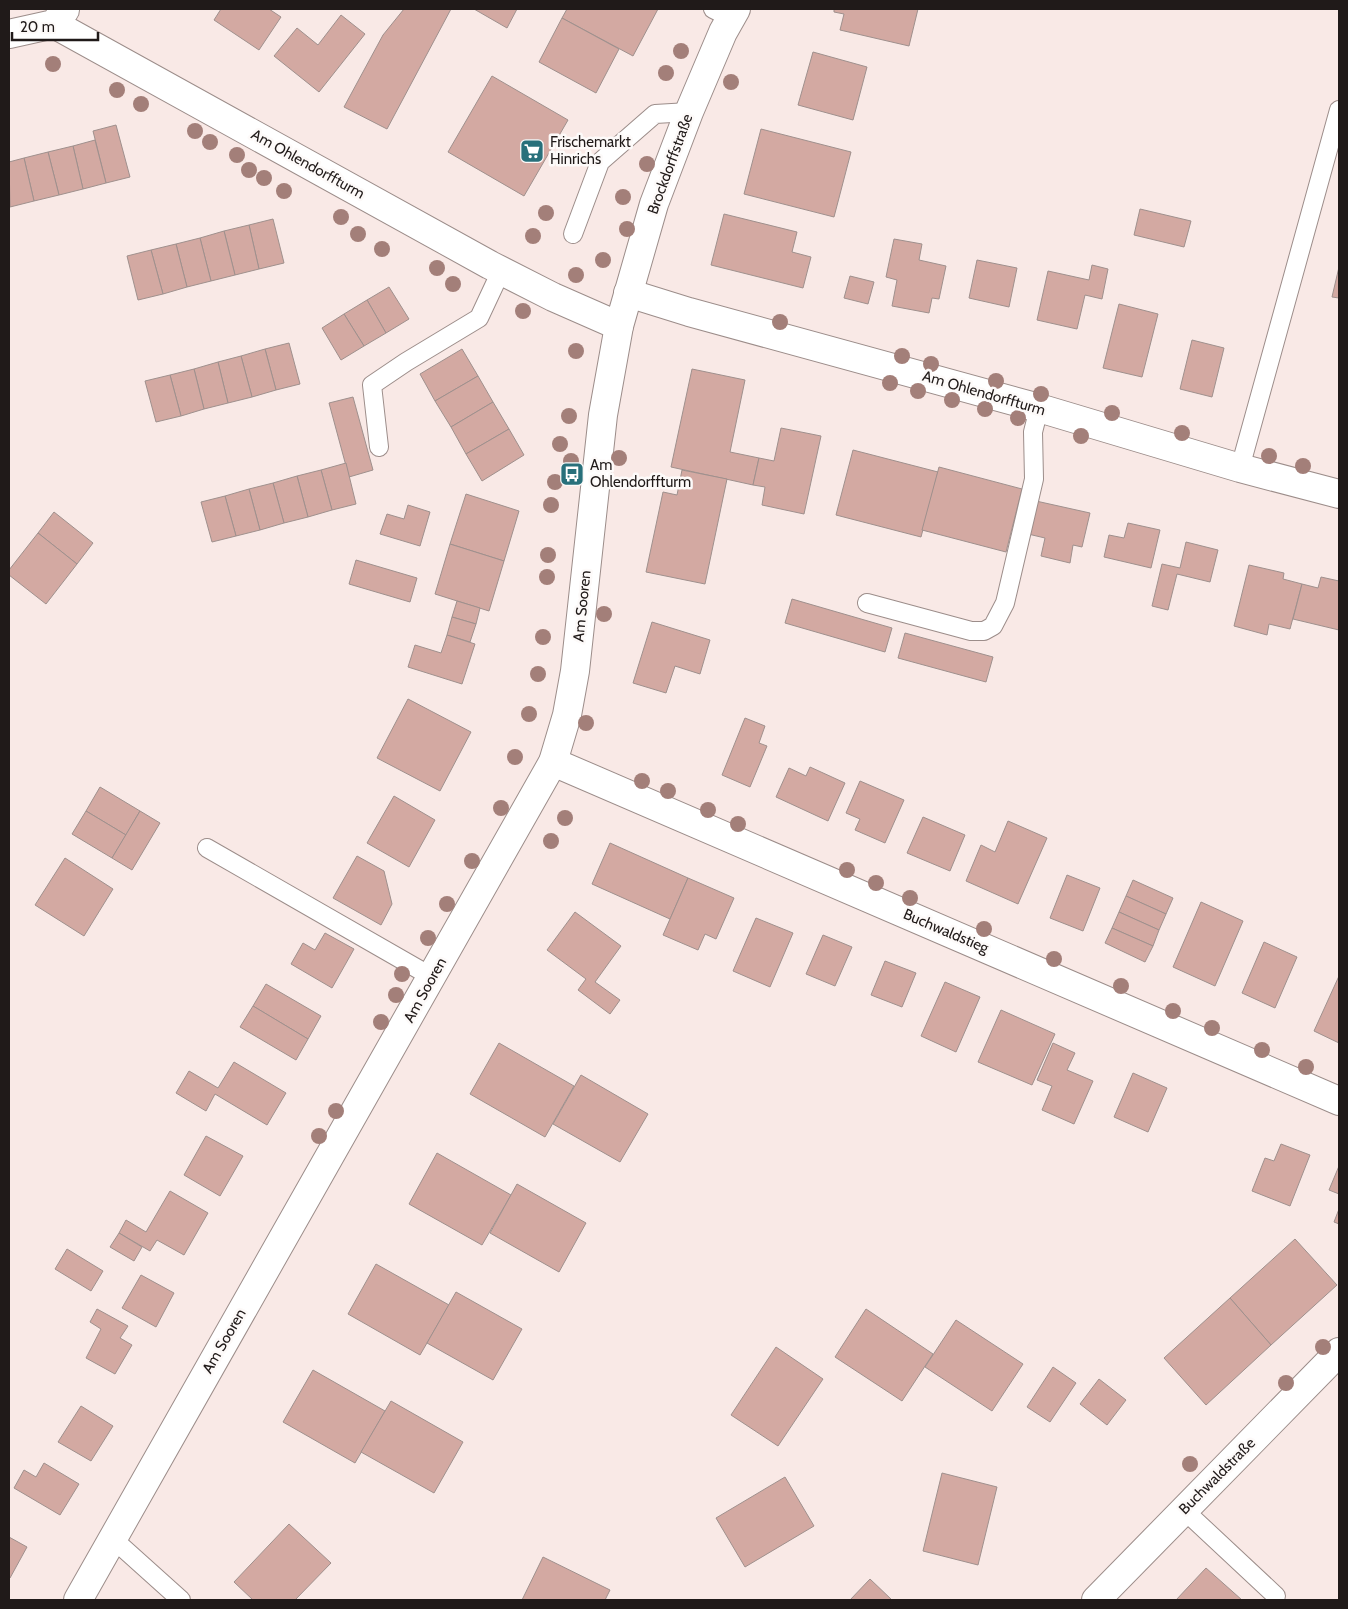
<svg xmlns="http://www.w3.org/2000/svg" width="1348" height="1609" viewBox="0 0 1348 1609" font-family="Cabin,sans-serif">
  <rect width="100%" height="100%" fill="#f9e9e6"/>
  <!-- building -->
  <g fill="#d3a9a2" stroke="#9f908d">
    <path d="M221,9H269L281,17L259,50L214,20Z"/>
    <path d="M404,9H451L387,129L344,107L383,35Z"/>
    <path d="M474,9H517L507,28Z"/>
    <path d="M567,9H658L633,56L562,18Z"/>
    <path d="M834,9H918L909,46L840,30L844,14L834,12Z"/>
    <path d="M341,15L365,34L319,92L274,56L297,28L318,45Z"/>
    <path d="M562,18L619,49L596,93L539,62Z"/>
    <path d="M813,52L867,67L853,120L798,105Z"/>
    <path d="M492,76L568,120L524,196L448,152Z"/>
    <path d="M116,125L130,177L106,183L93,131Z"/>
    <path d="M761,129L851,152L834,217L744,194Z"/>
    <path d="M95,140L106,183L83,189L73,146Z"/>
    <path d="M73,146L83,189L59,195L48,152Z"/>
    <path d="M48,152L59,195L34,201L24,158Z"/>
    <path d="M24,158L34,201L10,207L9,162Z"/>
    <path d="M1140,209L1191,221L1184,247L1134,235Z"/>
    <path d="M724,214L797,232L792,252L811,257L803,288L711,265Z"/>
    <path d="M273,219L284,263L259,269L249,225Z"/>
    <path d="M249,225L259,269L235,275L224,231Z"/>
    <path d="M224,231L235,275L211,281L200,238Z"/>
    <path d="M200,238L211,281L187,287L176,244Z"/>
    <path d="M894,239L922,244L919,260L946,266L939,299L932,298L929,313L892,306L897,280L886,277Z"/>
    <path d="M176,244L187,287L163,294L151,250Z"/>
    <path d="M151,250L163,294L138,300L127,256Z"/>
    <path d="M977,260L1017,268L1009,307L969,298Z"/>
    <path d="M1092,265L1108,269L1102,299L1085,295L1077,329L1037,320L1048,271L1089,280Z"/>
    <path d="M1339,267V298L1332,297Z"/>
    <path d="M850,276L874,282L868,304L844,298Z"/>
    <path d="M389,287L409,319L386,333L367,300Z"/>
    <path d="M367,300L386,333L364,346L344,314Z"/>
    <path d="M1119,304L1158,314L1142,377L1103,368Z"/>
    <path d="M344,314L364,346L341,360L322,328Z"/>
    <path d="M1192,340L1224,348L1212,397L1180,389Z"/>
    <path d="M289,343L300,384L276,390L265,349Z"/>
    <path d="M265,349L276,390L252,397L241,356Z"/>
    <path d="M462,349L478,376L435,401L420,374Z"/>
    <path d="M241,356L252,397L228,403L218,362Z"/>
    <path d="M218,362L228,403L204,409L194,369Z"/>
    <path d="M194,369L204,409L181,416L170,375Z"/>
    <path d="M692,369L745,380L730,452L759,458L753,485L671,467Z"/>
    <path d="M170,375L181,416L156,422L145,381Z"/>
    <path d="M478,376L493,402L451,427L435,401Z"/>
    <path d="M353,397L373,470L349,477L329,403Z"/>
    <path d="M493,402L509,429L466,454L451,427Z"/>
    <path d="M781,428L821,436L804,514L762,505L765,487L753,485L759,458L774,461Z"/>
    <path d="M509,429L524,455L482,481L466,454Z"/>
    <path d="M853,450L938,472L921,537L836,515Z"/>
    <path d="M346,463L356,504L332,510L321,470Z"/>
    <path d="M939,467L1022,489L1006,552L922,530Z"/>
    <path d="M321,470L332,510L308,517L297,476Z"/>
    <path d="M682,470L727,479L705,584L646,572L663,492L677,495Z"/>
    <path d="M297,476L308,517L284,523L273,483Z"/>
    <path d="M273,483L284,523L260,530L249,489Z"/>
    <path d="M249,489L260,530L236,536L225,496Z"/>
    <path d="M466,494L519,511L504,561L450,544Z"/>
    <path d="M225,496L236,536L212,542L201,502Z"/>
    <path d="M1036,501L1090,513L1082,547L1073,545L1070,563L1041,556L1045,538L1028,534Z"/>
    <path d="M408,505L430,512L420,546L380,534L387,514L404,519Z"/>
    <path d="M54,512L93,543L77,564L38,533Z"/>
    <path d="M1128,523L1160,530L1151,568L1104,557L1109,535L1124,538Z"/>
    <path d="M38,533L77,564L46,604L9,575V570Z"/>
    <path d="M1186,542L1218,550L1210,582L1177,574L1168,610L1152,606L1162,564L1180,568Z"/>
    <path d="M450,544L504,561L489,611L435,594Z"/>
    <path d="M356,560L417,578L410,602L349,584Z"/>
    <path d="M1249,565L1284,573L1283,579L1302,584L1290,629L1269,624L1267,635L1234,626Z"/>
    <path d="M1321,577L1339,581V630L1293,619L1302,584L1318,588Z"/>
    <path d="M792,599L892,628L885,652L785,623Z"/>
    <path d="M457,601L480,608L476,624L452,617Z"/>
    <path d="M452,617L476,624L470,642L447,635Z"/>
    <path d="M652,622L710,640L700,674L675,666L666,693L633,683Z"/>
    <path d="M905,633L993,657L986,682L898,658Z"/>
    <path d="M447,635L475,644L462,684L408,667L415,645L441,653Z"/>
    <path d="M408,699L471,732L440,791L377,758Z"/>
    <path d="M745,718L765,726L759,743L767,746L750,787L722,775Z"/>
    <path d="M810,767L845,783L828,821L776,797L789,768L806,776Z"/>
    <path d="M860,781L904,800L885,843L855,830L860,819L846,813Z"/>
    <path d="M100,787L140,811L126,835L86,811Z"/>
    <path d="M394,796L435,820L409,867L367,843Z"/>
    <path d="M86,811L126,835L112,858L72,834Z"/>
    <path d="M140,811L160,823L132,870L112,858Z"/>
    <path d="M923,817L965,835L950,871L907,853Z"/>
    <path d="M1008,821L1047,838L1018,904L966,881L981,845L995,852Z"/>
    <path d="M610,843L688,878L670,919L592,884Z"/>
    <path d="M357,856L384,871L392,904L381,925L333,898Z"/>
    <path d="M65,858L113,889L84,936L35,905Z"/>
    <path d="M1067,875L1100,888L1083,931L1050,918Z"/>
    <path d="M688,878L734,898L716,939L705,934L698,950L663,935Z"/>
    <path d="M1133,880L1173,898L1166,914L1126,896Z"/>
    <path d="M1126,896L1166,914L1159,930L1119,912Z"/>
    <path d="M1201,902L1243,921L1215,986L1173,967Z"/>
    <path d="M575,912L621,946L595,982L620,1000L610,1014L578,990L586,979L547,950Z"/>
    <path d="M1119,912L1159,930L1153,946L1112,928Z"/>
    <path d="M756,918L793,933L770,987L733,971Z"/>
    <path d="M1112,928L1153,946L1145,962L1105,943Z"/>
    <path d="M325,933L354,949L332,988L291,964L303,943L315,950Z"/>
    <path d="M823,935L852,947L835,986L806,974Z"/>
    <path d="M1264,942L1297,957L1275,1008L1242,993Z"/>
    <path d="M885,961L916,973L902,1007L871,995Z"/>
    <path d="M1339,976V1043L1314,1031Z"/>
    <path d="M945,982L980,997L956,1052L921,1036Z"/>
    <path d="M266,984L321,1016L308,1039L253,1006Z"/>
    <path d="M253,1006L308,1039L296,1060L240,1027Z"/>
    <path d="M1001,1010L1055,1034L1032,1085L978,1062Z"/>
    <path d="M499,1043L574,1086L545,1137L470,1094Z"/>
    <path d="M1053,1043L1075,1053L1067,1070L1093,1081L1074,1124L1042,1110L1052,1086L1037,1080Z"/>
    <path d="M234,1062L286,1093L267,1125L215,1094L206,1111L176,1093L189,1071L218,1088Z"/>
    <path d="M1133,1073L1167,1088L1148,1132L1114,1117Z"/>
    <path d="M581,1075L648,1114L620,1162L553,1124Z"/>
    <path d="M206,1136L243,1156L220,1196L184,1175Z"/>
    <path d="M1281,1144L1310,1155L1290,1206L1252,1191L1265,1158L1274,1161Z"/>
    <path d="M437,1153L511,1195L482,1245L409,1204Z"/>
    <path d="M1339,1166V1194L1329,1190Z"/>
    <path d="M517,1184L586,1223L559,1272L490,1233Z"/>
    <path d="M170,1191L208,1213L184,1255L157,1240L150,1251L119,1233L126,1220L146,1232Z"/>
    <path d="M1339,1209V1224L1334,1222Z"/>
    <path d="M119,1233L142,1247L134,1261L110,1247Z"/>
    <path d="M1295,1239L1337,1285L1271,1345L1230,1298Z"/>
    <path d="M67,1249L103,1271L91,1291L55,1269Z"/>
    <path d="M376,1264L449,1305L420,1355L348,1314Z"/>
    <path d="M141,1275L174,1293L156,1327L122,1308Z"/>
    <path d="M456,1292L522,1329L493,1380L427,1343Z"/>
    <path d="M1230,1298L1271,1345L1206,1405L1164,1358Z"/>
    <path d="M97,1309L128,1326L120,1338L132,1345L115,1374L86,1358L101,1329L90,1322Z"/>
    <path d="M866,1309L933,1354L902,1401L835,1357Z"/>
    <path d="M956,1320L1023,1364L992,1411L925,1367Z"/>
    <path d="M776,1347L823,1379L778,1446L731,1415Z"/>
    <path d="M1053,1367L1076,1383L1050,1422L1027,1407Z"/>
    <path d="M313,1370L385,1411L355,1463L283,1422Z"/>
    <path d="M1099,1379L1126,1400L1107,1425L1080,1404Z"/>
    <path d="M391,1401L463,1442L434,1493L361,1452Z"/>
    <path d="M81,1406L113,1426L91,1461L58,1442Z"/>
    <path d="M44,1463L79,1484L60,1515L14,1488L24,1470L36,1477Z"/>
    <path d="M942,1473L997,1487L978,1565L923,1551Z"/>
    <path d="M785,1477L814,1526L745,1567L716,1518Z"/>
    <path d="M289,1524L331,1563L295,1600H253L234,1582Z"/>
    <path d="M9,1537L27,1547L10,1578L9,1577Z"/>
    <path d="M543,1557L610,1590L605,1600H522Z"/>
    <path d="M1206,1568L1242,1600H1176Z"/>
    <path d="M870,1579L892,1600H850Z"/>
  </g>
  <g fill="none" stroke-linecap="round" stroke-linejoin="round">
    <!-- service casing -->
    <g stroke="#9c8d8a" stroke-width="20">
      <g id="service">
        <path d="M713,9L731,18"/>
        <path d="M573,234L600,162L655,114L689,112"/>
        <path d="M379,447L372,385L406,362L479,318L501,271"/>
        <path d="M1240,468L1339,110"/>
        <path d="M867,603L971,631H984L993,626L1005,603L1034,479L1033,432L1039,408"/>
        <path d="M207,848L432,977"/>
        <path d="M1184,1510L1276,1596"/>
        <path d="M112,1538L181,1600"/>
      </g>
    </g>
    <!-- minor casing -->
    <g stroke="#9c8d8a" stroke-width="30">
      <g id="minor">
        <path d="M54,24L490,265L553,297L619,326"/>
        <path d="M9,34L54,24L65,10"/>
        <path d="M628,293L689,312L1039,408L1240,468L1339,494"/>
        <path d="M553,762L1339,1101"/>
        <path d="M1096,1600L1339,1352"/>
      </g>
    </g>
    <!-- tertiary casing -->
    <g stroke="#9c8d8a" stroke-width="30">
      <path id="tertiary" d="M78,1600C235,1320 396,1042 553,762L567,715L575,671L603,415L619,326L654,204L689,112L723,32L736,9"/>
    </g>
    <!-- service -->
    <use href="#service" stroke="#fff" stroke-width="18"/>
    <!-- minor -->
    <use href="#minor" stroke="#fff" stroke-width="28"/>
    <!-- tertiary -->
    <use href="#tertiary" stroke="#fff" stroke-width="28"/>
  </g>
  <!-- trees -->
  <g fill="#a37f79">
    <circle cx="681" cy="51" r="8"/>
    <circle cx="53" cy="64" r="8"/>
    <circle cx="666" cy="73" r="8"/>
    <circle cx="731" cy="82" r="8"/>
    <circle cx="117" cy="90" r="8"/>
    <circle cx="141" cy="104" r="8"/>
    <circle cx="195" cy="131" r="8"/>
    <circle cx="210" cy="142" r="8"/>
    <circle cx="237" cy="155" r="8"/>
    <circle cx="647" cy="164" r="8"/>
    <circle cx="249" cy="170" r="8"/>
    <circle cx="264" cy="178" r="8"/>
    <circle cx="284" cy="191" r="8"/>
    <circle cx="623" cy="197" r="8"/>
    <circle cx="546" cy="213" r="8"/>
    <circle cx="341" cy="217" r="8"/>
    <circle cx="627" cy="229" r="8"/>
    <circle cx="358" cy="234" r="8"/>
    <circle cx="533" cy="236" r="8"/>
    <circle cx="382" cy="249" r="8"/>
    <circle cx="603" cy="260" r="8"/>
    <circle cx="437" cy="268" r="8"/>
    <circle cx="576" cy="275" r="8"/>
    <circle cx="453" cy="284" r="8"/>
    <circle cx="523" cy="311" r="8"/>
    <circle cx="780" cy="322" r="8"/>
    <circle cx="576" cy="351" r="8"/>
    <circle cx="902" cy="356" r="8"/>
    <circle cx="931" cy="364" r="8"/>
    <circle cx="996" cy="381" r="8"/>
    <circle cx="890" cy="383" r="8"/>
    <circle cx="918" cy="391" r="8"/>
    <circle cx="1041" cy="394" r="8"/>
    <circle cx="952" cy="400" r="8"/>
    <circle cx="985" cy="409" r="8"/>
    <circle cx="1112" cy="413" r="8"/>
    <circle cx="569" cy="416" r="8"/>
    <circle cx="1018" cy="418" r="8"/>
    <circle cx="1182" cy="433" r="8"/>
    <circle cx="1081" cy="436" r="8"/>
    <circle cx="560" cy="444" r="8"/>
    <circle cx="1269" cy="456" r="8"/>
    <circle cx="619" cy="458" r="8"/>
    <circle cx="571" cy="461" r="8"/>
    <circle cx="1303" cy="466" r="8"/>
    <circle cx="555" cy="482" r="8"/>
    <circle cx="551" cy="505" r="8"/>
    <circle cx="548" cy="555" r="8"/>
    <circle cx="547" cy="577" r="8"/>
    <circle cx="604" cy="614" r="8"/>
    <circle cx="543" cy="637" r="8"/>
    <circle cx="538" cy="674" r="8"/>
    <circle cx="529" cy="714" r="8"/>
    <circle cx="586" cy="723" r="8"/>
    <circle cx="515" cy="757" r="8"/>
    <circle cx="642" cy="781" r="8"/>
    <circle cx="668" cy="791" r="8"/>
    <circle cx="501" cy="808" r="8"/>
    <circle cx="708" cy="810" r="8"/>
    <circle cx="565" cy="818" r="8"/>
    <circle cx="738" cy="824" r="8"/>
    <circle cx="551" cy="841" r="8"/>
    <circle cx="472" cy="861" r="8"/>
    <circle cx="847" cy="870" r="8"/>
    <circle cx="876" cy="883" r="8"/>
    <circle cx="910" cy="898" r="8"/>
    <circle cx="447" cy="904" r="8"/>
    <circle cx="984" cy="929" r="8"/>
    <circle cx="428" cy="938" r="8"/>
    <circle cx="1054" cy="959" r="8"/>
    <circle cx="402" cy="974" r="8"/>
    <circle cx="1121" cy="986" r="8"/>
    <circle cx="396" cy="995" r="8"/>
    <circle cx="1173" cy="1011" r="8"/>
    <circle cx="381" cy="1022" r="8"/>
    <circle cx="1212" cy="1028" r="8"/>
    <circle cx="1262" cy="1050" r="8"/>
    <circle cx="1306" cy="1067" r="8"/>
    <circle cx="336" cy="1111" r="8"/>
    <circle cx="319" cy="1136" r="8"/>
    <circle cx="1323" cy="1347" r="8"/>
    <circle cx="1286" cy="1383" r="8"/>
    <circle cx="1190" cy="1464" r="8"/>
  </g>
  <!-- icons -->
  <defs>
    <g id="supermarket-square" transform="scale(1.25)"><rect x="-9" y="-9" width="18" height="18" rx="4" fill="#28707b" stroke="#fdfaf9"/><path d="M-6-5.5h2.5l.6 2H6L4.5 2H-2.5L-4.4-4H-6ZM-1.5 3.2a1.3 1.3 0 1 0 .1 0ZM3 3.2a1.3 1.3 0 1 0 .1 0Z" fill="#fff"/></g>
    <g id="bus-square" transform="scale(1.25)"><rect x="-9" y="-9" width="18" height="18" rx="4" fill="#28707b" stroke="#fdfaf9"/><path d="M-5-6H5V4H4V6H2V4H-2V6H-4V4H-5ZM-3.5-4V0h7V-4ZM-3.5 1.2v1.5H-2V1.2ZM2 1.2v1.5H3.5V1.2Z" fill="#fff"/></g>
  </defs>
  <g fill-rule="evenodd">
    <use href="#supermarket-square" x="532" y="151"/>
    <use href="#bus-square" x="572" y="474"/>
  </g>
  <g text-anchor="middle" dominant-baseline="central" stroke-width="5" stroke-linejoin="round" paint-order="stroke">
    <!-- poi labels -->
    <g font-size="15" fill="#201a19" stroke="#fdfaf9" text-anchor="start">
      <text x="550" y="142">Frischemarkt<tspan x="550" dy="17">Hinrichs</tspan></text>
      <text x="590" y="465">Am<tspan x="590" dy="17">Ohlendorffturm</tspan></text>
    </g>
    <!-- street labels -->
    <g font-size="15" fill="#201a19" stroke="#fdfaf9">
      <text transform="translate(308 164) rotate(29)">Am Ohlendorffturm</text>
      <text transform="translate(670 164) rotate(-70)">Brockdorffstraße</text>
      <text transform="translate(984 393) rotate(16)">Am Ohlendorffturm</text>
      <text transform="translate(582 606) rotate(-84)">Am Sooren</text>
      <text transform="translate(946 931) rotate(23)">Buchwaldstieg</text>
      <text transform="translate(425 990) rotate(-61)">Am Sooren</text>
      <text transform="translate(224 1341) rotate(-60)">Am Sooren</text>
      <text transform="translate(1217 1476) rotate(-45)">Buchwaldstraße</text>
    </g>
  </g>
  <!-- border -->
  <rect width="1348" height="1609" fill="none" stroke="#201a19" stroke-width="20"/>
  <!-- scale -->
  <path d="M12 32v8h86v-8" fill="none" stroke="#201a19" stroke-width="2.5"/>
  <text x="20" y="32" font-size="15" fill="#201a19" stroke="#fdfaf9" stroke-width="4" paint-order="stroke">20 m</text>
</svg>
